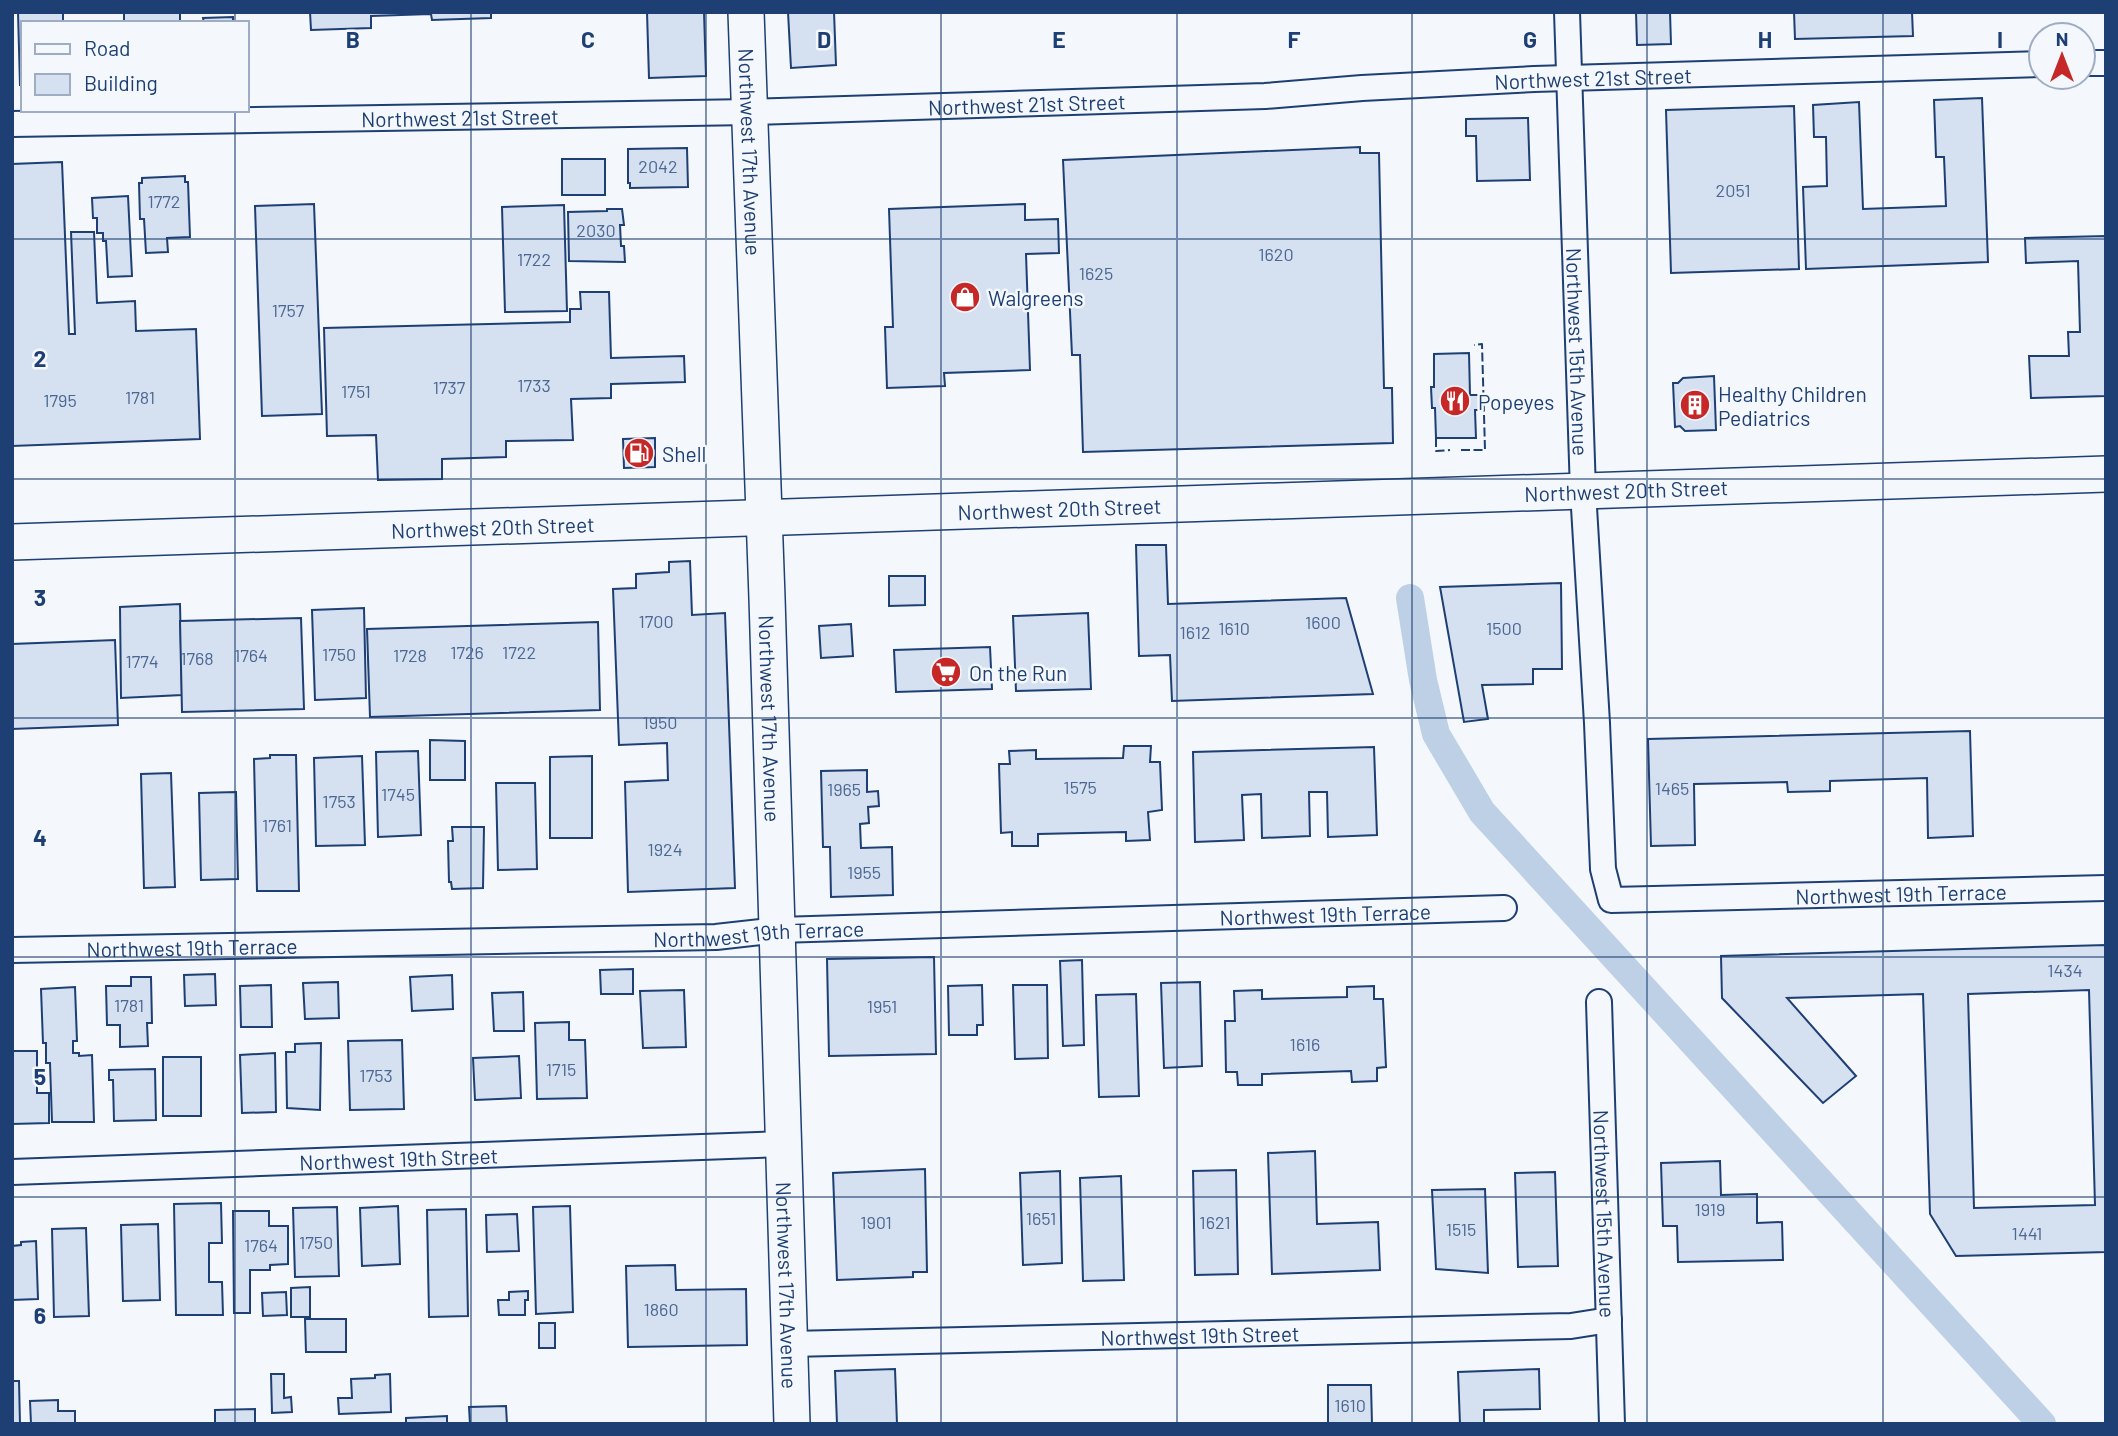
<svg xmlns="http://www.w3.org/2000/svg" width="2118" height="1436" viewBox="0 0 2118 1436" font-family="Barlow,sans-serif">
  <rect width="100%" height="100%" fill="#f4f7fb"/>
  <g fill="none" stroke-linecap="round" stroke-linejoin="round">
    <!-- canal -->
    <path stroke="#bed0e5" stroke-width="28" d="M1410,598L1423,680L1436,734L1482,812L2042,1424"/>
  </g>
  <!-- building -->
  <g fill="#d5e0f0" stroke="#1d3f73" stroke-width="2" fill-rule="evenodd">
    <path d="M18,12H63V23H23V85H20Z"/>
    <rect x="124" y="12" width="56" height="11"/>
    <path d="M310,12H491V18L432,20L431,14L371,16V28L311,30Z"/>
    <path d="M647,12H704L706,76L649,78Z"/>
    <path d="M788,12H834L836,65L791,68Z"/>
    <path d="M1636,12H1670L1671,44L1637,45Z"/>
    <path d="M1794,12H1912L1913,36L1795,39Z"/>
    <path d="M233,17V23H204L203,18Z"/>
    <path d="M1982,98L1988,262L1806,269L1803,187L1827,186L1826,137H1814L1813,105L1859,102L1863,209L1946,206L1944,157H1936L1934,100Z"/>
    <path d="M1794,106L1799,269L1671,273L1666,110Z"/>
    <path d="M1528,118L1530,180L1477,181L1476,136H1466V119Z"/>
    <path d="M1360,147V153H1379L1384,388H1392L1393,443L1083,452L1080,355H1072L1063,160Z"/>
    <path d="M687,148L688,187L630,188V183H628V149Z"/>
    <rect x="562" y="159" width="43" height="36"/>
    <path d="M62,162L69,334H75L71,232H94L97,303L135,301L136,331L196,329L200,439L12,446V164Z"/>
    <path d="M185,176V182H188L190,237L167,238L168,252L146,253L144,219H140L139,183H142V178Z"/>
    <path d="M128,196L132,276L108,277L106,241H103V233H97V218H93L92,198Z"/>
    <path d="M314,204L322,414L262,416L255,206Z"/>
    <path d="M1025,204V220L1058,219L1059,253L1026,254L1030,370L944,373L945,386L887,388L885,327H893L889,209Z"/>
    <path d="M564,205L567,311L505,312L502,207Z"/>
    <path d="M607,209H622L624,225H620L621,246H624L625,262L569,261L568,212L607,211Z"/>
    <path d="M2106,236V396L2031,398L2029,356H2069L2068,332H2080L2078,261L2026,263L2025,238Z"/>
    <path d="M580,292H609L611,358L684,356L685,382L611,384V398L571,399L573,440L506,441V457L442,459V479L378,480L376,435L327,436L324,328L570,322V309H581Z"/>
    <path d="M1469,353L1470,395H1479V410H1475L1476,438H1436L1435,408H1432L1431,387H1434V354Z"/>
    <path d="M1714,376L1716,430L1685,431L1680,426L1675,427L1673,383H1678L1683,378Z"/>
    <path d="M655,438V467L624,468L623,439Z"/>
    <path d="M1136,545H1166L1168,604L1346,598L1373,694L1172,701L1170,655L1139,656Z"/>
    <path d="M690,561L692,615L725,613L735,888L628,892L625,782L668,780L667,743L619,745L613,589L636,588V574L669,572V562Z"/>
    <path d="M889,576H925V605L889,606Z"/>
    <path d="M1561,583L1562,669H1533V684L1482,685L1488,719L1464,722L1440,587Z"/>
    <path d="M180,604L182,695L121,698L120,607Z"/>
    <path d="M364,608L366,698L315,700L312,610Z"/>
    <path d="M1088,613L1091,689L1016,691L1013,616Z"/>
    <path d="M301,618L304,709L182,712L180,621Z"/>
    <path d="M598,622L600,710L370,717L367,629Z"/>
    <path d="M851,624L853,656L821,658L819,626Z"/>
    <path d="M115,640L118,725L12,729V644Z"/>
    <path d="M990,647L992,689L896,692L894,650Z"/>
    <path d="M1970,731L1973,836L1928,838L1927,778L1830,781V791L1788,792L1787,782L1694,784L1695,845L1651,846L1648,739Z"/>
    <path d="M430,740L465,741V780H430Z"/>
    <path d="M1124,746H1151L1150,762H1160L1162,810L1148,812L1150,840L1126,841V832L1038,834V846H1012V832L1001,833L999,764H1010L1009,751L1036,750V759L1123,758Z"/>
    <path d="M1374,747L1377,835L1328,837L1327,792H1309L1310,836L1262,838L1261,794L1242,795L1244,840L1195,842L1193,752Z"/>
    <path d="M418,751L421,835L378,837L376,752Z"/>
    <path d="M270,755H296L299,891H257L254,759L270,758Z"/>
    <path d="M362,756L365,845L316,846L314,758Z"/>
    <path d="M592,756V838H550V757Z"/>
    <path d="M867,770V792L878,791L879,806L868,807L869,823L860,824L861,848L892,847L893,895L831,897L830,847H823L821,771Z"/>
    <path d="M171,773L175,887L144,888L141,774Z"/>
    <path d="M496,783H535L537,869L498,870Z"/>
    <path d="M236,792L238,879L201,880L199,793Z"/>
    <path d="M452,827H484L483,888L452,889L451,882H449L448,841H453Z"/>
    <path d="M2106,945V1252L1956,1256L1930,1214L1923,994L1787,998L1856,1076L1823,1103L1722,998L1721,956ZM2089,990L2095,1205L1974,1208L1968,994Z"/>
    <path d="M934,957L936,1054L829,1056L827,959Z"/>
    <path d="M1082,960L1084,1045L1063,1046L1060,961Z"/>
    <path d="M633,969V994H601L600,970Z"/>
    <path d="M215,974L216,1005L185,1006L184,975Z"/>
    <path d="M452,975L453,1009L412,1011L410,977Z"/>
    <path d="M131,977H151L152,1023H147L148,1046L120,1047V1025H107L106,986H131Z"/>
    <path d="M338,982L339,1018L305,1019L303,983Z"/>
    <path d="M1200,982L1202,1066L1164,1068L1161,983Z"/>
    <path d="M271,985L272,1027H241L240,986Z"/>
    <path d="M982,985L983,1025H977V1035H949L948,986Z"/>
    <path d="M1013,985H1047L1048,1058L1015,1059Z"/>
    <path d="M1374,986V999H1383L1386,1067L1377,1068V1081L1352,1082L1351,1071L1262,1074V1085H1238L1237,1072H1226L1225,1021H1235L1234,991L1262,990V999L1347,997V987Z"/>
    <path d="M75,987L77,1041H73V1053H79V1056L92,1055L94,1122H52L50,1063H46V1043H43L41,989Z"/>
    <path d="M684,990L686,1047L643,1048L640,991Z"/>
    <path d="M523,992L524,1031H494L492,993Z"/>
    <path d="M1136,994L1139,1096L1099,1097L1096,995Z"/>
    <path d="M569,1022V1040H585L587,1098L537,1099L535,1023Z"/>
    <path d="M402,1040L404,1109L350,1110L348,1041Z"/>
    <path d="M321,1043L320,1110L287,1108L286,1052H295V1044Z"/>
    <path d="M12,1051H37V1093H49V1123L12,1124Z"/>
    <path d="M275,1053L276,1112L242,1113L240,1055Z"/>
    <path d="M519,1056L521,1098L475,1100L473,1058Z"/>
    <rect x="163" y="1057" width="38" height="59"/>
    <path d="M155,1069L156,1120L114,1121L113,1080H109V1070Z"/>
    <path d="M1315,1151L1317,1224L1378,1222L1380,1270L1272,1274L1268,1153Z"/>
    <path d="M1720,1161L1721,1195L1757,1194V1223L1782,1222L1783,1260L1678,1262L1677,1226H1663L1661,1163Z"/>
    <path d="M925,1169L927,1272H913V1277L837,1280L833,1173Z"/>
    <path d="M1236,1170L1238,1274L1195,1275L1193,1171Z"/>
    <path d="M1060,1171L1062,1263L1023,1265L1020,1173Z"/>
    <path d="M1555,1172L1558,1266L1518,1267L1515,1173Z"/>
    <path d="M1121,1176L1124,1280L1083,1281L1080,1178Z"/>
    <path d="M1485,1189L1488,1273L1436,1269L1432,1190Z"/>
    <path d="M221,1203L222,1243H209V1282H222L223,1315H176L174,1204Z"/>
    <path d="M398,1206L400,1264L362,1266L360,1208Z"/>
    <path d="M570,1206L573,1312L536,1314L533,1207Z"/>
    <path d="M337,1207L339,1276L295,1277L293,1208Z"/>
    <path d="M466,1209L468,1316L429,1317L427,1210Z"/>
    <path d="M233,1211H269V1226H288V1264L270,1265V1270H250V1313H234Z"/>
    <path d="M517,1214L519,1251L487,1252L486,1215Z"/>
    <path d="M158,1224L160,1300L123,1301L121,1225Z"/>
    <path d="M86,1228L89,1316L54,1317L52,1229Z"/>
    <path d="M36,1241L38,1299L12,1300V1246L21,1245V1242Z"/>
    <path d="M675,1265L676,1290L746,1289L747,1345L628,1347L626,1266Z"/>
    <path d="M310,1287V1317H291V1288Z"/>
    <path d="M528,1291V1300H525V1315H499L498,1300H509V1292Z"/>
    <path d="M286,1292L287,1315L263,1316L262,1293Z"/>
    <path d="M305,1319H346V1352H306Z"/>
    <rect x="539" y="1323" width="16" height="25"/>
    <path d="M895,1369L897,1424H837L835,1371Z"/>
    <path d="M1539,1369L1540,1409L1484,1410V1424H1460L1458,1372Z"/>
    <path d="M271,1374H284V1398L291,1397L292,1412L272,1413Z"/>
    <path d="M390,1374L391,1412L339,1414L338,1398H352L351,1379L375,1378V1375Z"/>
    <path d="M12,1381H19L20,1424H12Z"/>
    <path d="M1328,1385H1371L1372,1424H1328Z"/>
    <path d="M58,1400V1411H75V1424H31L30,1401Z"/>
    <path d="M506,1406L507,1424H470L469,1407Z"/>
    <path d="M255,1409V1424H215V1410Z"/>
    <path d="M447,1416V1424H406V1418Z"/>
  </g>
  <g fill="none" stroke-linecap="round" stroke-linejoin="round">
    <!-- street casing -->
    <g stroke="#1d3f73" stroke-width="28">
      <g id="street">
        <path id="s1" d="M1567,12L1583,491L1597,723L1603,869L1611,900L2106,888"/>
        <path d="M2083,63H2106"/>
        <path id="s2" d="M12,124L750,112L1265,96L1362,88L1534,79L2041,64"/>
        <path id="s3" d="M12,950L716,937L778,930L1504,908"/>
        <path id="s4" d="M1599,1002L1612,1424"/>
        <path id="s5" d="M12,1172L785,1144"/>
        <path id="s6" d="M790,1344L1571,1326L1609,1320"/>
      </g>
    </g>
    <!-- secondary casing -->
    <g stroke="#1d3f73" stroke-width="38">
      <g id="secondary">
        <path id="s7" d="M746,12L767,598L792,1424"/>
        <path id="s8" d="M12,542L2106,474"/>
      </g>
    </g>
    <!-- street -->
    <use href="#street" stroke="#f4f7fb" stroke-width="24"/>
    <!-- secondary -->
    <use href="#secondary" stroke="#f4f7fb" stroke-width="35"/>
    <!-- fence -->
    <g stroke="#1d3f73" stroke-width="2" stroke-dasharray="9 3.5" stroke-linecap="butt">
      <path d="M1436,438V451L1450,450"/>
      <path d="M1461,450H1485L1482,344L1474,345"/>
    </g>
  </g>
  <!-- grid -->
  <path fill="none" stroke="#1d3f73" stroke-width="2" stroke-opacity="0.55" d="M235,12V23M471,12V1424M706,12V1424M941,12V1424M1177,12V1424M1412,12V1424M1647,12V1424M1883,12V1424M235,110V1424M12,239H2106M12,479H2106M12,718H2106M12,957H2106M12,1197H2106"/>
  <!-- icons -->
  <defs>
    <g id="shop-disc" transform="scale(1.575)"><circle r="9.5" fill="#c62828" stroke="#f4f7fb"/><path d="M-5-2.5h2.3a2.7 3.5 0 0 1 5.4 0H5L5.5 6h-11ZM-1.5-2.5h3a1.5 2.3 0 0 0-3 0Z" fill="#fff"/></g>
    <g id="restaurant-disc" transform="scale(1.575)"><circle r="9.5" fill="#c62828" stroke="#f4f7fb"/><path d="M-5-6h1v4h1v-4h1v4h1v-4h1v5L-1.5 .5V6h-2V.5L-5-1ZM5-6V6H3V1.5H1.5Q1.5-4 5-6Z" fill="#fff"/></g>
    <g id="building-disc" transform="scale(1.575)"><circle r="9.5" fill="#c62828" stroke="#f4f7fb"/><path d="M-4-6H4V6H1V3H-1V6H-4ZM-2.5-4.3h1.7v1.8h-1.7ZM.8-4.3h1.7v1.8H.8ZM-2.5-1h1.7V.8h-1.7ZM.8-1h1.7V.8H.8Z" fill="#fff"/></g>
    <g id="fuel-disc" transform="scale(1.575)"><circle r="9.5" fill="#c62828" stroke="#f4f7fb"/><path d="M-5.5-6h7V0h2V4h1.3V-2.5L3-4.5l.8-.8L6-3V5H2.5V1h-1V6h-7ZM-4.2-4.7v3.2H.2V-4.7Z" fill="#fff"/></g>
    <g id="supermarket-disc" transform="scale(1.575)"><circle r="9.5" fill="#c62828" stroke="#f4f7fb"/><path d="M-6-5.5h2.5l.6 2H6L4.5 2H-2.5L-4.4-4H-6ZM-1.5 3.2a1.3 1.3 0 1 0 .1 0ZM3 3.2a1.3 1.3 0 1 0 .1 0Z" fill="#fff"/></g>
  </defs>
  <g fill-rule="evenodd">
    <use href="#shop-disc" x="965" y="297"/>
    <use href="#restaurant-disc" x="1455" y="401"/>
    <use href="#building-disc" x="1695" y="405"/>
    <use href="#fuel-disc" x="639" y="453"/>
    <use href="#supermarket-disc" x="946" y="672"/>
  </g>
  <g text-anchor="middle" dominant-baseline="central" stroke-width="5" stroke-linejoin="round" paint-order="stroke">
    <!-- number labels -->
    <g font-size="18" fill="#4b6792">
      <text x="658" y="166">2042</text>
      <text x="1733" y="190">2051</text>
      <text x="164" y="201">1772</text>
      <text x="596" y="230">2030</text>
      <text x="1276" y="254">1620</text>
      <text x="534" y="259">1722</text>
      <text x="1096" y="273">1625</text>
      <text x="288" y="310">1757</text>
      <text x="534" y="385">1733</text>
      <text x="449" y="387">1737</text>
      <text x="356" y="391">1751</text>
      <text x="140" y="397">1781</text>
      <text x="60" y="400">1795</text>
      <text x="656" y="621">1700</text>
      <text x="1323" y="622">1600</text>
      <text x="1234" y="628">1610</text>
      <text x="1504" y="628">1500</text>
      <text x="1195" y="632">1612</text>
      <text x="467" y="652">1726</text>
      <text x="519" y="652">1722</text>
      <text x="339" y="654">1750</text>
      <text x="251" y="655">1764</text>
      <text x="410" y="655">1728</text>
      <text x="197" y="658">1768</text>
      <text x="142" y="661">1774</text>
      <text x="660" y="722">1950</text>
      <text x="1080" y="787">1575</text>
      <text x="1672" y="788">1465</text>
      <text x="844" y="789">1965</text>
      <text x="398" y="794">1745</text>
      <text x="339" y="801">1753</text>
      <text x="277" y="825">1761</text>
      <text x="665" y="849">1924</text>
      <text x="864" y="872">1955</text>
      <text x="2065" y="970">1434</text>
      <text x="129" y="1005">1781</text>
      <text x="882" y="1006">1951</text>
      <text x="1305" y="1044">1616</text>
      <text x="561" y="1069">1715</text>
      <text x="376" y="1075">1753</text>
      <text x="1710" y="1209">1919</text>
      <text x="1041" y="1218">1651</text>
      <text x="876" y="1222">1901</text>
      <text x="1215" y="1222">1621</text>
      <text x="1461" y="1229">1515</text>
      <text x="2027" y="1233">1441</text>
      <text x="316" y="1242">1750</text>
      <text x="261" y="1245">1764</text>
      <text x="661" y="1309">1860</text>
      <text x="1350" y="1405">1610</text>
    </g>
    <!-- street labels -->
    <g font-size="21" fill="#1d3f73" stroke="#f4f7fb">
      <text stroke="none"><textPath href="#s2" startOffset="1582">Northwest 21st Street</textPath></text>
      <text stroke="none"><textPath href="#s2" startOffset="1015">Northwest 21st Street</textPath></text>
      <text stroke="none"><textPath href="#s2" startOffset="448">Northwest 21st Street</textPath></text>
      <text stroke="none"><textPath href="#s7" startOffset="140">Northwest 17th Avenue</textPath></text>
      <text stroke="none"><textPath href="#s1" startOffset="340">Northwest 15th Avenue</textPath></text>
      <text stroke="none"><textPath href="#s8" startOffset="1615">Northwest 20th Street</textPath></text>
      <text stroke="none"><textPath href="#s8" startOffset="1048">Northwest 20th Street</textPath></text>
      <text stroke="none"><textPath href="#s8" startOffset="481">Northwest 20th Street</textPath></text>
      <text stroke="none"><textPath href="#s7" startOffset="707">Northwest 17th Avenue</textPath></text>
      <text stroke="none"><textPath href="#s1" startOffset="1180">Northwest 19th Terrace</textPath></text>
      <text stroke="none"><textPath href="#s3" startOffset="1314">Northwest 19th Terrace</textPath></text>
      <text stroke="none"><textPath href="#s3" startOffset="747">Northwest 19th Terrace</textPath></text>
      <text stroke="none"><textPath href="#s3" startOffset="180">Northwest 19th Terrace</textPath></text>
      <text stroke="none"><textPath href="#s5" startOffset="387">Northwest 19th Street</textPath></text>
      <text stroke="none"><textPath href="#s4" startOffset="212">Northwest 15th Avenue</textPath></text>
      <text stroke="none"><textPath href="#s7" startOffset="1274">Northwest 17th Avenue</textPath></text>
      <text stroke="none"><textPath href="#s6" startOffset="410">Northwest 19th Street</textPath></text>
    </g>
    <!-- poi labels -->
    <g font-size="21" fill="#1d3f73" stroke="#f4f7fb" text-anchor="start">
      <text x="988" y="297">Walgreens</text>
      <text x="1718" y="393">Healthy Children<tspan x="1718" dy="24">Pediatrics</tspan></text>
      <text x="1478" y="401">Popeyes</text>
      <text x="662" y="453">Shell</text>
      <text x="969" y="672">On the Run</text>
    </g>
  </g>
  <g font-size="23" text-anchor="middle" font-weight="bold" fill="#1d3f73" stroke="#f4f7fb" stroke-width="5" stroke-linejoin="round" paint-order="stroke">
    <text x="353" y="48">B</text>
    <text x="588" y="48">C</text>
    <text x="824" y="48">D</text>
    <text x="1059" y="48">E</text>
    <text x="1294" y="48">F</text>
    <text x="1530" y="48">G</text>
    <text x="1765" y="48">H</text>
    <text x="2000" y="48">I</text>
    <text x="40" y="367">2</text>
    <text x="40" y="606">3</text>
    <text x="40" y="846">4</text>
    <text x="40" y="1085">5</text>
    <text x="40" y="1324">6</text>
  </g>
  <!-- border -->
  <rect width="2118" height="1436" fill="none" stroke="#1d3f73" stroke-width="28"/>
  <!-- legend -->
  <rect x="21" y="21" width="228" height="91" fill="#f4f7fb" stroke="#9eadc5" stroke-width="2"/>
  <rect x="35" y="44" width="35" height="10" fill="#f4f7fb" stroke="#9eadc5" stroke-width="2"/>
  <text x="84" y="56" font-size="21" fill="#1d3f73">Road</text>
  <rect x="35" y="74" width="35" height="21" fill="#d5e0f0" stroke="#9eadc5" stroke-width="2"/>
  <text x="84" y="91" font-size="21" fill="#1d3f73">Building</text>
  <!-- north arrow -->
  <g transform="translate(2062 56)"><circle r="33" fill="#f4f7fb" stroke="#9eadc5" stroke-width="2"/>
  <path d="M0-5L12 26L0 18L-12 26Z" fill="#c62828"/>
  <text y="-10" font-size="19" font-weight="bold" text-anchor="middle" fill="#1d3f73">N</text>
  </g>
</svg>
